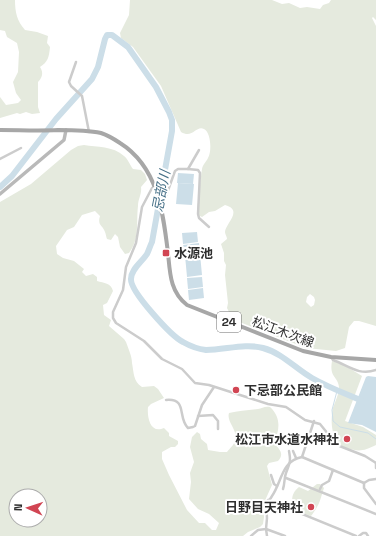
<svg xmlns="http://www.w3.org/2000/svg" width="376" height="536" viewBox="0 0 376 536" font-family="'Space Grotesk','Noto Sans JP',sans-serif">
  <rect width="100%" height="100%" fill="#fff"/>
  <!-- green -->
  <g fill="#e5eade" fill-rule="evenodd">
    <path d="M0,0H15C15,12 17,21 25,30L37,32L48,36L47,43L50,47C49,57 48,62 40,67C44,73 42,78 38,82V107L40,113L32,114L26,112L20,114L17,113L0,118V97L6,105L18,103L21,100L16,93L13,82L18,72L19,52L17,43L7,37L5,31L0,30Z"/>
    <path d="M130,0H272L282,4L289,3L300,8L307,7L320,9L323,5L329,3L331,0H376V20L373,17L372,18L376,26V326L359,321H354L349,327L345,348L336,351L306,348L237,321L232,318L227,308L228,303L225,275L226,265L224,261V253L221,244L227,239C227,237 225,234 225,232C225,224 244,210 225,205L215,211L209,212L202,217L198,215L197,210C199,196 200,182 202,169C203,164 206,162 208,158C212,152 211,132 204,129C196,125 193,139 181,132L161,86L133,47L121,38L120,33L129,15ZM310,294L314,297L315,300L314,305L311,307L306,302L307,297Z"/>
    <path d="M84,145C97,147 113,146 124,156C128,159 130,165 133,169L141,170L145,174L147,180L141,187C142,194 138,199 138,206C136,222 140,239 129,253L125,254L120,247L118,237L115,234L111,240L107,239C106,237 106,234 105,232C103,225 97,226 100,216L95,211L82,215L74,227L67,230L56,246L57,254L63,258L74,261L84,269L82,272L86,276L93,274L97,277V281C104,283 111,283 113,291L107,303L103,305L104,315L111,320L109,326L124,339L126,342C128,348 132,356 132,363C134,373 133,381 142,387L154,386L158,389L164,398L151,404L148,407C147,417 150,434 164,428L169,433V436L178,441V444L175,447H171L162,452V459L169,475L187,510L199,523H205L212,530H216L219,523L209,514L198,509L189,499L191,482L190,473L194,462L190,447L192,437L197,432L200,434L201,439L207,444L208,450L220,452H227C230,448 234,445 235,441C239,431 226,422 229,413C238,411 248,410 258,409C262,409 264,406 270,407C281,417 280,430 274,442C279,450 285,453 278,461L269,463L267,466L272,485L263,505L264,517L263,524L260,527L248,532L243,536H0V202L31,184L71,150L78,146ZM16,496H40V520H16Z"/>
    <path d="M332,361L344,365L362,376L345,421L363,427L376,435V445C364,451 359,452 347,448C331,443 330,422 333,408C335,402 339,394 339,387C338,376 329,378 332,361Z"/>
    <path d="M317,484H320L324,488C319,503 320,504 311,516L294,510C291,501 291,493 299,487L308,491Z"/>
  </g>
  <!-- water -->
  <g fill="#ccdee8">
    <path d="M178,173L194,174L193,184L177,183Z"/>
    <path d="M178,183L194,184L192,205L176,204Z"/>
    <path d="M197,232L198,242L183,244L182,233Z"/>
    <path d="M199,243L200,253L185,255L183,245Z"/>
    <path d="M200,254L202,275L187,277L186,266L197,265L186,266L185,256Z"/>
    <path d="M202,277L203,287L188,289L187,278Z"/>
    <path d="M203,288L204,298L189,300L188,290Z"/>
    <path d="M368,376L376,377V432L362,425L348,423L366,377Z"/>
  </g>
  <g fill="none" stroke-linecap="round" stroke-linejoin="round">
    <!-- stream -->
    <path stroke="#ccdee8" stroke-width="1" d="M337,391L332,410L333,421L340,427L368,433L376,439"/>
    <!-- river -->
    <path stroke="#ccdee8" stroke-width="6" d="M0,187L12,176L56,119L92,79L98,67L105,39L107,35H112L128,47L156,87L169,112L172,120V131L152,242C150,246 149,250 147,254C142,262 131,269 131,279C130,291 171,336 183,342C190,346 198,349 206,350C225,350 245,343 263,348C282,353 296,369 312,378C333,390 355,397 376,407"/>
    <!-- street -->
    <g stroke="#ccc" stroke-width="2.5">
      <path d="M76,62L69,82L71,86L82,96L89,132"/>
      <path d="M0,159L21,148"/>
      <path d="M188,169L198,170L200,173L198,214L199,218L209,227"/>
      <path d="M154,187L152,188L142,207L136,243L126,267L123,290L113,312V318L116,323L144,341L162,359L182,369L195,383L209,385L268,404L286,407L305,420L320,424L337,445L365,456L376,463"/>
      <path d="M162,207L175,171L178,169H188L199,150"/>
      <path d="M331,357L333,360C349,366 359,376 376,370"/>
      <path d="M166,400C188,398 177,417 188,428L193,427L195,426L202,405L214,387"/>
      <path d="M198,416L213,415L218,421V429"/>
      <path d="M314,421L302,457L364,483"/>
      <path d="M293,451L296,458"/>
      <path d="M376,463V468"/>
      <path d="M271,475L274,484L277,486"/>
      <path d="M286,478L376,514"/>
      <path d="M364,483V488L376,504"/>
      <path d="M364,483L369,480L376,479"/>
      <path d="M283,489C285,483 284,478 286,473C290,462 291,462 289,451"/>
      <path d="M320,489L322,485L329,481L333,470"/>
      <path d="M268,500L356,536"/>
      <path d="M251,536L258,530L266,529L267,518L266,503C268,501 271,499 272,496C282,482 281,461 302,457"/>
      <path d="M267,536L266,529L285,536"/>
      <path d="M359,536L363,533H366L368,536"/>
    </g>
    <!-- secondary -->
    <path stroke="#b9b9b9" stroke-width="3.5" d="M0,194L64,140L66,130"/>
    <!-- primary -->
    <path stroke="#a7a7a7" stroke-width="4" d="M0,130C19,130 39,131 58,130C72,130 87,130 101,133C107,135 114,139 120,143C158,167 163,212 168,253C170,273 170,292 187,305L303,351L331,357L376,360"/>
  </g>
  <!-- markers -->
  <g fill="#d14553" stroke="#fff" stroke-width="1.5">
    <rect x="162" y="249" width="8" height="8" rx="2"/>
    <circle cx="236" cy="390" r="4"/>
    <circle cx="347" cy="439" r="4"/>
    <circle cx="311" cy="507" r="4"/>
  </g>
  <g text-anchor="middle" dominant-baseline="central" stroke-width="4" stroke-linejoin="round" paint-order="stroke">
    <!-- shield labels -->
    <rect fill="#fff" stroke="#6d6d6d" stroke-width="1" x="217" y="312" width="24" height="20" rx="3"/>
    <g font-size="12" font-weight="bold" fill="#2f2f2f">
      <text x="229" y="322">24</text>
    </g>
    <!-- poi labels -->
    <g font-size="13" font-weight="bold" fill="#2f2f2f" stroke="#fff" text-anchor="start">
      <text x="174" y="253">水源池</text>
      <text x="244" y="390">下忌部公民館</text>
      <text x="339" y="439" text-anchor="end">松江市水道水神社</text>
      <text x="303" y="507" text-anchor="end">日野目天神社</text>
    </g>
    <!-- street labels -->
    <g font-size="13" fill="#2f2f2f" stroke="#fff">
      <text transform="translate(283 332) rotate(20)">松江木次線</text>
    </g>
    <!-- water labels -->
    <g font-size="14" font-style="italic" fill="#467087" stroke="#fff">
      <text transform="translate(161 191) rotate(-79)">忌部川</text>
    </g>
  </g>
  <!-- north arrow -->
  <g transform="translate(28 508) rotate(273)"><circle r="19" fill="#ffffff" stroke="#acacac"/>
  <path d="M0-3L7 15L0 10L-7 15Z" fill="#d14553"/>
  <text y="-6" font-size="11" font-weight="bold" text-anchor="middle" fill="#2f2f2f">N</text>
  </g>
</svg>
